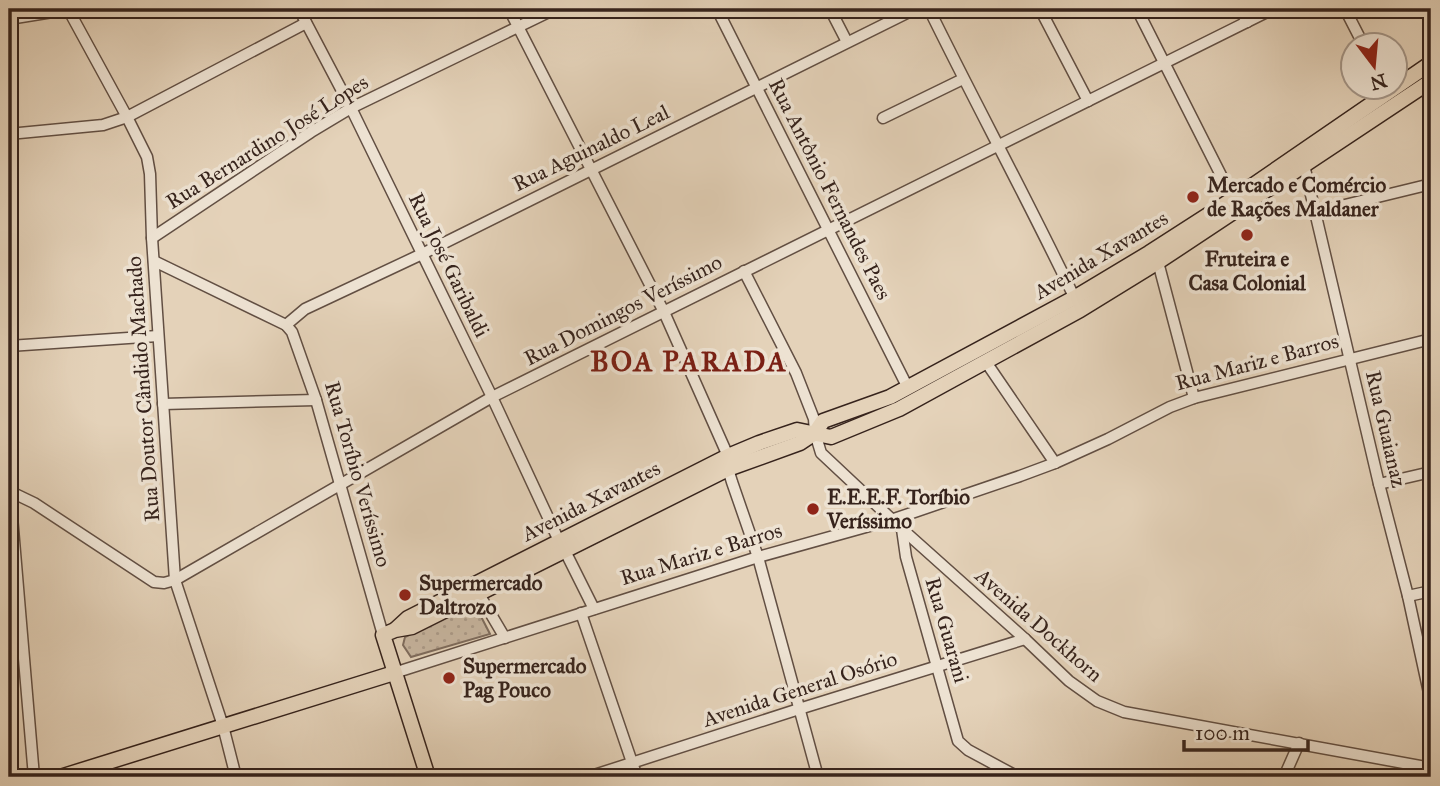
<svg xmlns="http://www.w3.org/2000/svg" width="1440" height="786" viewBox="0 0 1440 786" font-family="'IM FELL Great Primer',serif">
  <defs>
    <pattern id="green-dots" width="8" height="8" patternUnits="userSpaceOnUse" patternTransform="scale(1.75)"><rect width="8" height="8" fill="#c6b49e"/><path d="M2 2h.1M6 6h.1" fill="none" stroke="#ab9a88" stroke-width="1.8" stroke-linecap="round"/></pattern>
  </defs>
  <rect width="100%" height="100%" fill="#e4d2b9"/>
  <filter id="stains"><feTurbulence type="fractalNoise" baseFrequency=".00286" numOctaves="4"/><feColorMatrix values="0 0 0 0 .2 0 0 0 0 .09 0 0 0 0 .02 0 0 0 .5 -.17"/></filter>
  <radialGradient id="worn" r=".72"><stop offset=".6" stop-color="#630" stop-opacity="0"/><stop offset="1" stop-color="#630" stop-opacity=".3"/></radialGradient>
  <!-- green -->
  <path fill="url(#green-dots)" stroke="#7e6c5d" stroke-width="2" d="M474,603L490,634L411,657L403,645L405,637Z"/>
  <g fill="none" stroke-linecap="round" stroke-linejoin="round">
    <!-- minor casing -->
    <g stroke="#624f43" stroke-width="13">
      <g id="minor">
        <path d="M68,9L127,117L147,157L150,174L152,238L175,580L223,726L236,777"/>
        <path d="M299,9L351,108L492,397L559,541"/>
        <path d="M509,9L664,312L728,456V469L732,482L758,557L818,777"/>
        <path d="M717,9L908,388"/>
        <path d="M830,9L847,42"/>
        <path d="M929,9C977,107 1030,204 1077,303"/>
        <path d="M1040,9L1088,101"/>
        <path d="M1137,9L1233,199"/>
        <path d="M1240,9L1247,22"/>
        <path d="M1345,9L1364,46"/>
        <path d="M9,19L71,9"/>
        <path d="M883,118L963,79"/>
        <path d="M9,134L103,125L127,117L306,23"/>
        <path d="M1304,165L1379,484L1408,596L1431,702"/>
        <path d="M1316,212L1431,184"/>
        <path d="M152,238L311,132L351,108L555,9"/>
        <path d="M154,261L286,325L292,332L316,400L383,635"/>
        <path d="M1158,262L1194,398"/>
        <path d="M744,271L796,373L814,419L815,433L821,453L902,529L1025,639L1069,681L1097,701L1124,712L1431,768"/>
        <path d="M286,325L305,309L422,254L915,9"/>
        <path d="M9,346L158,336"/>
        <path d="M986,362L1055,463"/>
        <path d="M163,404L316,400"/>
        <path d="M9,481L34,777"/>
        <path d="M1379,484L1431,472"/>
        <path d="M9,491L34,503L154,582L164,583L175,580L492,397L1273,9"/>
        <path d="M902,529L906,557L958,741L968,750L1018,777"/>
        <path d="M565,551L594,609"/>
        <path d="M479,594L505,638"/>
        <path d="M1408,596L1431,591"/>
        <path d="M581,613L637,777"/>
        <path d="M394,673L758,557L891,520L1020,476L1055,463L1108,439L1170,407L1194,398L1431,339"/>
        <path d="M588,777L799,709L1025,639"/>
        <path d="M1284,777L1299,743"/>
      </g>
    </g>
    <!-- major casing -->
    <g stroke="#36231c" stroke-width="17">
      <g id="major">
        <path d="M396,629L408,618L728,456L759,443L797,430L831,437L899,409L1080,310L1158,262L1431,81"/>
        <path d="M60,777L394,673"/>
        <path d="M428,777L383,635L395,630L412,627L728,469L800,443L815,433L823,421L890,397L1074,298L1149,253L1233,199L1431,63"/>
      </g>
    </g>
    <!-- minor -->
    <use href="#minor" stroke="#ede2d2" stroke-width="10"/>
    <!-- major -->
    <use href="#major" stroke="#e4d2b9" stroke-width="14"/>
  </g>
  <!-- markers -->
  <g fill="#8f2418" stroke="#ede2d2" stroke-width="2.5">
    <circle cx="1193" cy="197" r="7"/>
    <circle cx="1247" cy="235" r="7"/>
    <circle cx="813" cy="509" r="7"/>
    <circle cx="405" cy="595" r="7"/>
    <circle cx="449" cy="678" r="7"/>
  </g>
  <g text-anchor="middle" dominant-baseline="central" stroke-width="7" stroke-linejoin="round" paint-order="stroke">
    <!-- street labels -->
    <g font-size="21" fill="#36231c" stroke="#ede2d2">
      <text transform="translate(267 142) rotate(-32)">Rua Bernardino José Lopes</text>
      <text transform="translate(591 148) rotate(-26)">Rua Aguinaldo Leal</text>
      <text transform="translate(830 189) rotate(63)">Rua Antônio Fernandes Paes</text>
      <text transform="translate(1101 255) rotate(-31)">Avenida Xavantes</text>
      <text transform="translate(449 265) rotate(64)">Rua José Garibaldi</text>
      <text transform="translate(623 310) rotate(-27)">Rua Domingos Veríssimo</text>
      <text transform="translate(1257 362) rotate(-15)">Rua Mariz e Barros</text>
      <text transform="translate(143 389) rotate(-94)">Rua Doutor Cândido Machado</text>
      <text transform="translate(1386 429) rotate(77)">Rua Guaianaz</text>
      <text transform="translate(358 474) rotate(74)">Rua Toríbio Veríssimo</text>
      <text transform="translate(591 501) rotate(-27)">Avenida Xavantes</text>
      <text transform="translate(701 554) rotate(-17)">Rua Mariz e Barros</text>
      <text transform="translate(1039 625) rotate(41)">Avenida Dockhorn</text>
      <text transform="translate(947 630) rotate(74)">Rua Guarani</text>
      <text transform="translate(800 689) rotate(-18)">Avenida General Osório</text>
    </g>
    <!-- poi labels -->
    <g font-size="21" font-weight="bold" fill="#36231c" stroke="#ede2d2" text-anchor="start">
      <text x="1207" y="185">Mercado e Comércio<tspan x="1207" dy="24">de Rações Maldaner</tspan></text>
      <text x="1247" y="259" text-anchor="middle">Fruteira e<tspan x="1247" dy="24">Casa Colonial</tspan></text>
      <text x="827" y="497">E.E.E.F. Toríbio<tspan x="827" dy="24">Veríssimo</tspan></text>
      <text x="419" y="583">Supermercado<tspan x="419" dy="24">Daltrozo</tspan></text>
      <text x="463" y="666">Supermercado<tspan x="463" dy="24">Pag Pouco</tspan></text>
    </g>
    <!-- district labels -->
    <g font-size="28" font-weight="bold" letter-spacing="2" fill="#7a1f14" stroke="#ede2d2">
      <text x="689" y="361">BOA PARADA</text>
    </g>
  </g>
  <!-- margin -->
  <rect width="1440" height="786" fill="none" stroke="#e4d2b9" stroke-width="35"/>
  <rect x="10" y="10" width="1419" height="765" fill="none" stroke="#36231c" stroke-width="3.5"/>
  <rect x="18" y="18" width="1405" height="751" fill="none" stroke="#36231c" stroke-width="2"/>
  <!-- north arrow -->
  <g transform="translate(1374 66) rotate(164)"><circle r="33" fill="#ede2d2" stroke="#a49689" stroke-width="2"/>
  <path d="M0-5L12 26L0 18L-12 26Z" fill="#8f2418"/>
  <text y="-10" font-size="19" font-weight="bold" text-anchor="middle" fill="#36231c">N</text>
  </g>
  <!-- scale -->
  <path d="M1184 740v10h124v-10" fill="none" stroke="#36231c" stroke-width="3.5"/>
  <text x="1195" y="740" font-size="21" fill="#36231c" stroke="#ede2d2" stroke-width="5" paint-order="stroke">100 m</text>
  <rect width="100%" height="100%" filter="url(#stains)"/>
  <rect width="100%" height="100%" fill="url(#worn)"/>
</svg>
